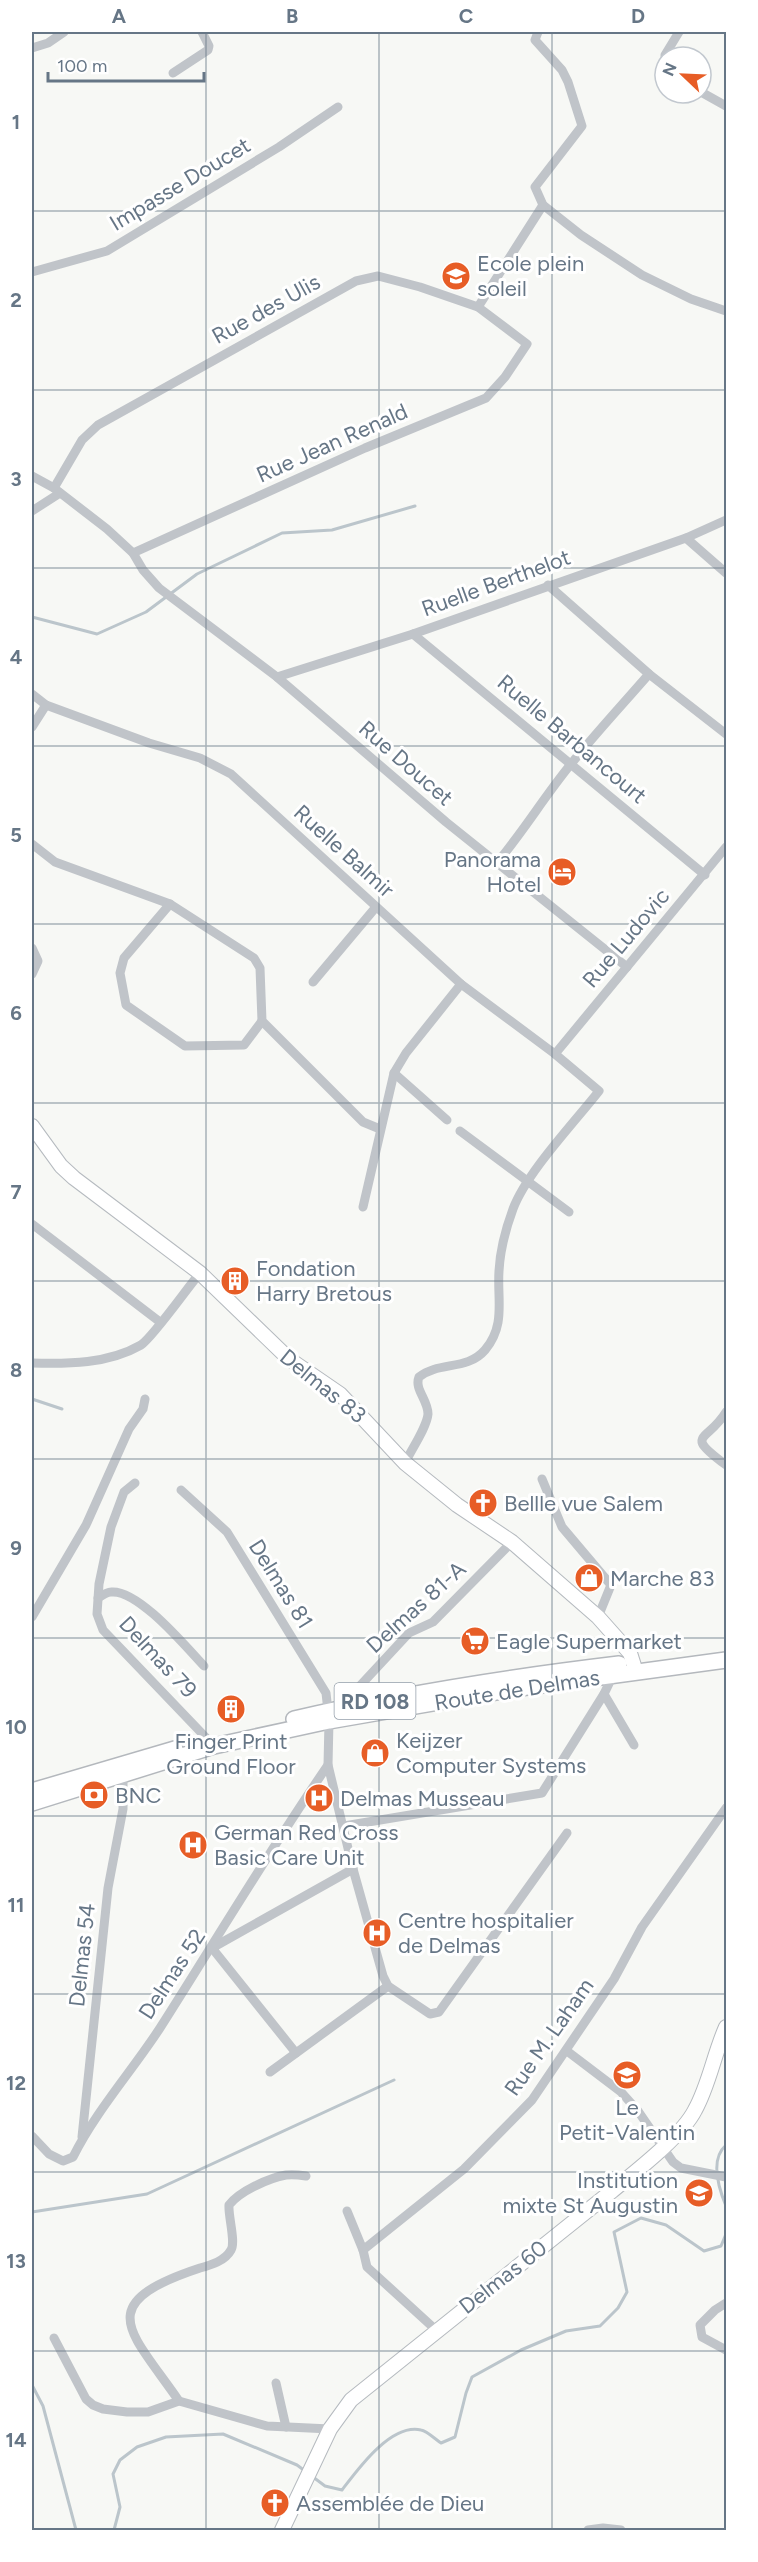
<svg xmlns="http://www.w3.org/2000/svg" width="758" height="2562" viewBox="0 0 758 2562" font-family="Figtree,sans-serif">
  <rect width="100%" height="100%" fill="#f7f8f5"/>
  <g fill="none" stroke-linecap="round" stroke-linejoin="round">
    <!-- stream -->
    <g stroke="#bbc5cb" stroke-width="3">
      <path d="M32,617L97,634L146,612L197,574L282,533L332,530L415,506"/>
      <path d="M32,1399L62,1409"/>
      <path d="M726,2145C709,2160 719,2189 726,2206"/>
      <path d="M32,2212L147,2194L394,2080"/>
      <path d="M32,2385L43,2406L76,2530"/>
      <path d="M313,2477L325,2486L342,2490C358,2469 391,2423 421,2430C427,2431 435,2439 441,2443L455,2437L466,2393L472,2377L521,2350L566,2331L600,2326L618,2308L627,2292L614,2232L641,2218L666,2225L704,2251L721,2246L726,2234"/>
      <path d="M114,2530L120,2507L113,2474L120,2460L137,2447L166,2437L223,2434L297,2465L305,2471"/>
    </g>
    <!-- secondary casing -->
    <g stroke="#b5babf" stroke-width="16">
      <g id="secondary">
        <path d="M32,1126L61,1166L74,1178L200,1273L289,1359L340,1394L405,1463L457,1505L512,1542L598,1617L630,1653L636,1672"/>
        <path d="M282,2530L330,2429L351,2400L612,2191C635,2172 682,2136 695,2110C709,2085 714,2054 726,2027"/>
      </g>
    </g>
    <!-- primary casing -->
    <g stroke="#b4b8bd" stroke-width="18">
      <g id="primary">
        <path d="M294,1719C401,1694 510,1677 619,1664"/>
        <path d="M32,1791L175,1749"/>
        <path d="M32,1803L214,1746L329,1721L520,1688L726,1660"/>
      </g>
    </g>
    <!-- street -->
    <g stroke="#c0c4c9" stroke-width="9">
      <path d="M538,32L535,40L562,70L568,82L582,126L535,187L543,205L581,235L642,275L691,299L726,311"/>
      <path d="M32,48L48,43L64,32"/>
      <path d="M665,64V55L679,32"/>
      <path d="M173,73L208,50L209,46L202,32"/>
      <path d="M701,92L726,106"/>
      <path d="M32,272L107,251L279,147L338,107"/>
      <path d="M478,307L543,205"/>
      <path d="M32,476L54,488L107,529L133,553L143,570L159,588L277,677L446,822L627,967"/>
      <path d="M54,488L82,440L98,425L356,281L378,276L420,287L478,307L527,344L505,377L486,398L365,448L133,553"/>
      <path d="M32,511L60,493"/>
      <path d="M686,538L726,573"/>
      <path d="M548,585L649,674L726,734"/>
      <path d="M413,634L705,875"/>
      <path d="M277,677L413,634L686,538L726,520"/>
      <path d="M32,694L46,705L149,743L200,758L231,774L461,984L555,1054L599,1091C574,1123 527,1172 513,1209C506,1228 500,1250 499,1271C497,1300 506,1325 485,1350C467,1371 439,1361 419,1377C414,1389 428,1400 428,1414C427,1427 411,1450 405,1463"/>
      <path d="M32,727L46,705"/>
      <path d="M32,844L55,862L170,904L254,958L260,968L262,1021L363,1122L380,1129"/>
      <path d="M496,864C523,832 544,797 571,764C596,733 623,704 649,674"/>
      <path d="M170,904L124,958L120,973L126,1005L185,1046L244,1045L262,1021"/>
      <path d="M32,948L38,961L32,974"/>
      <path d="M313,982L376,907"/>
      <path d="M555,1054L726,847"/>
      <path d="M394,1073L447,1120"/>
      <path d="M460,1131L569,1212"/>
      <path d="M363,1207L394,1073L406,1053L461,984"/>
      <path d="M32,1224L160,1322"/>
      <path d="M32,1363C68,1364 108,1364 141,1345C153,1337 188,1287 200,1273"/>
      <path d="M726,1412C707,1443 683,1433 726,1465"/>
      <path d="M542,1479L562,1527L611,1585L598,1617"/>
      <path d="M135,1483L124,1492L111,1527L99,1584L97,1614L103,1630L214,1746"/>
      <path d="M181,1490L227,1532L326,1693L328,1711"/>
      <path d="M98,1598C101,1596 107,1592 111,1592C138,1589 186,1647 204,1666"/>
      <path d="M32,1617L86,1525L129,1429L143,1409L145,1399"/>
      <path d="M613,1675L604,1694L634,1745"/>
      <path d="M356,1705L357,1689L409,1633L433,1622L512,1542"/>
      <path d="M329,1721L328,1765L353,1869L383,1976L388,1986L430,2014L439,2012L567,1833"/>
      <path d="M344,1826L542,1793L604,1694"/>
      <path d="M567,2051L621,2092L638,2111L673,2162L681,2168L726,2177"/>
      <path d="M296,2053L212,1948L353,1869"/>
      <path d="M270,2072L388,1986"/>
      <path d="M32,2136L49,2154L63,2161L73,2157C96,2111 132,2071 160,2028C216,1940 269,1851 328,1765"/>
      <path d="M82,2137L108,1888L123,1809V1776"/>
      <path d="M347,2211L363,2250"/>
      <path d="M726,2303L715,2310L700,2325L702,2337L726,2350"/>
      <path d="M436,2330L367,2267L363,2250L464,2169L532,2100L614,1979L642,1927L726,1808"/>
      <path d="M54,2338L86,2399L93,2405L103,2409L127,2412H148L179,2401L267,2426L330,2429"/>
      <path d="M276,2383L286,2427"/>
      <path d="M179,2401C130,2330 91,2304 200,2268C211,2265 225,2261 231,2250C236,2242 228,2216 229,2205C240,2191 269,2178 286,2175C293,2174 300,2175 306,2176"/>
      <path d="M588,2530L603,2528L621,2530"/>
    </g>
    <!-- secondary -->
    <use href="#secondary" stroke="#fff" stroke-width="14"/>
    <!-- primary -->
    <use href="#primary" stroke="#fff" stroke-width="15"/>
  </g>
  <!-- grid -->
  <path fill="none" stroke="#667686" stroke-width="1.5" stroke-opacity="0.55" d="M206,32V2530M379,32V2530M552,32V2530M32,211H726M32,390H726M32,568H726M32,746H726M32,924H726M32,1103H726M32,1281H726M32,1459H726M32,1638H726M32,1816H726M32,1994H726M32,2172H726M32,2351H726"/>
  <!-- icons -->
  <defs>
    <g id="school-disc" transform="scale(1.5)"><circle r="9.5" fill="#e75d26" stroke="#fff"/><path d="M0-5L7-2L0 1L-7-2ZM-4 1L0 2.5L4 1V4Q0 6-4 4Z" fill="#fff"/></g>
    <g id="hotel-disc" transform="scale(1.5)"><circle r="9.5" fill="#e75d26" stroke="#fff"/><path d="M-6-4.5h1.5V1H6V5H4.5V3h-9V5H-6ZM-4 0a1.8 1.8 0 1 1 3.6 0ZM.5 0V-2.5h3Q6-2.5 6 0Z" fill="#fff"/></g>
    <g id="building-disc" transform="scale(1.5)"><circle r="9.5" fill="#e75d26" stroke="#fff"/><path d="M-4-6H4V6H1V3H-1V6H-4ZM-2.5-4.3h1.7v1.8h-1.7ZM.8-4.3h1.7v1.8H.8ZM-2.5-1h1.7V.8h-1.7ZM.8-1h1.7V.8H.8Z" fill="#fff"/></g>
    <g id="church-disc" transform="scale(1.5)"><circle r="9.5" fill="#e75d26" stroke="#fff"/><path d="M-1.2-6h2.4v3.5h3.3v2.4h-3.3V6h-2.4V-.1h-3.3v-2.4h3.3Z" fill="#fff"/></g>
    <g id="shop-disc" transform="scale(1.5)"><circle r="9.5" fill="#e75d26" stroke="#fff"/><path d="M-5-2.5h2.3a2.7 3.5 0 0 1 5.4 0H5L5.5 6h-11ZM-1.5-2.5h3a1.5 2.3 0 0 0-3 0Z" fill="#fff"/></g>
    <g id="supermarket-disc" transform="scale(1.5)"><circle r="9.5" fill="#e75d26" stroke="#fff"/><path d="M-6-5.5h2.5l.6 2H6L4.5 2H-2.5L-4.4-4H-6ZM-1.5 3.2a1.3 1.3 0 1 0 .1 0ZM3 3.2a1.3 1.3 0 1 0 .1 0Z" fill="#fff"/></g>
    <g id="bank-disc" transform="scale(1.5)"><circle r="9.5" fill="#e75d26" stroke="#fff"/><path d="M-6-4H6V4H-6ZM0-2.3a2.3 2.3 0 1 0 0 4.6a2.3 2.3 0 1 0 0-4.6Z" fill="#fff"/></g>
    <g id="hospital-disc" transform="scale(1.5)"><circle r="9.5" fill="#e75d26" stroke="#fff"/><path d="M-5-5h3v3.5h4V-5h3V5h-3V1.5h-4V5h-3Z" fill="#fff"/></g>
  </defs>
  <g fill-rule="evenodd">
    <use href="#school-disc" x="456" y="276"/>
    <use href="#hotel-disc" x="562" y="872"/>
    <use href="#building-disc" x="235" y="1281"/>
    <use href="#church-disc" x="483" y="1503"/>
    <use href="#shop-disc" x="589" y="1578"/>
    <use href="#supermarket-disc" x="475" y="1641"/>
    <use href="#building-disc" x="231" y="1709"/>
    <use href="#shop-disc" x="375" y="1753"/>
    <use href="#bank-disc" x="94" y="1795"/>
    <use href="#hospital-disc" x="319" y="1798"/>
    <use href="#hospital-disc" x="193" y="1845"/>
    <use href="#hospital-disc" x="377" y="1933"/>
    <use href="#school-disc" x="627" y="2075"/>
    <use href="#school-disc" x="699" y="2193"/>
    <use href="#church-disc" x="275" y="2503"/>
  </g>
  <g text-anchor="middle" dominant-baseline="central" stroke-width="6" stroke-linejoin="round" paint-order="stroke">
    <!-- shield labels -->
    <rect fill="#fff" stroke="#949faa" stroke-width="1.5" x="334.5" y="1683" width="81" height="36" rx="4.5"/>
    <g font-size="21" font-weight="bold" fill="#667686">
      <text x="375" y="1701">RD 108</text>
    </g>
    <!-- street labels -->
    <g font-size="22" fill="#667686" stroke="#fff">
      <text transform="translate(180 184) rotate(-31)">Impasse Doucet</text>
      <text transform="translate(266 309) rotate(-29)">Rue des Ulis</text>
      <text transform="translate(332 443) rotate(-24)">Rue Jean Renald</text>
      <text transform="translate(496 583) rotate(-20)">Ruelle Berthelot</text>
      <text transform="translate(572 739) rotate(40)">Ruelle Barbancourt</text>
      <text transform="translate(406 763) rotate(41)">Rue Doucet</text>
      <text transform="translate(344 851) rotate(42)">Ruelle Balmir</text>
      <text transform="translate(626 938) rotate(-50)">Rue Ludovic</text>
      <text transform="translate(323 1386) rotate(39)">Delmas 83</text>
      <text transform="translate(281 1584) rotate(58)">Delmas 81</text>
      <text transform="translate(416 1607) rotate(-42)">Delmas 81-A</text>
      <text transform="translate(158 1657) rotate(47)">Delmas 79</text>
      <text transform="translate(517 1690) rotate(-9)">Route de Delmas</text>
      <text transform="translate(82 1955) rotate(-84)">Delmas 54</text>
      <text transform="translate(172 1974) rotate(-57)">Delmas 52</text>
      <text transform="translate(549 2037) rotate(-55)">Rue M. Laham</text>
      <text transform="translate(503 2277) rotate(-38)">Delmas 60</text>
    </g>
    <!-- poi labels -->
    <g font-size="22" fill="#667686" stroke="#fff" text-anchor="start">
      <text x="477" y="263">Ecole plein<tspan x="477" dy="25">soleil</tspan></text>
      <text x="541" y="859" text-anchor="end">Panorama<tspan x="541" dy="25">Hotel</tspan></text>
      <text x="256" y="1268">Fondation<tspan x="256" dy="25">Harry Bretous</tspan></text>
      <text x="504" y="1503">Bellle vue Salem</text>
      <text x="610" y="1578">Marche 83</text>
      <text x="496" y="1641">Eagle Supermarket</text>
      <text x="396" y="1740">Keijzer<tspan x="396" dy="25">Computer Systems</tspan></text>
      <text x="231" y="1741" text-anchor="middle">Finger Print<tspan x="231" dy="25">Ground Floor</tspan></text>
      <text x="115" y="1795">BNC</text>
      <text x="340" y="1798">Delmas Musseau</text>
      <text x="214" y="1832">German Red Cross<tspan x="214" dy="25">Basic Care Unit</tspan></text>
      <text x="398" y="1920">Centre hospitalier<tspan x="398" dy="25">de Delmas</tspan></text>
      <text x="627" y="2107" text-anchor="middle">Le<tspan x="627" dy="25">Petit-Valentin</tspan></text>
      <text x="678" y="2180" text-anchor="end">Institution<tspan x="678" dy="25">mixte St Augustin</tspan></text>
      <text x="296" y="2503">Assemblée de Dieu</text>
    </g>
  </g>
  <!-- border -->
  <rect width="758" height="2562" fill="none" stroke="#ffffff" stroke-width="66"/>
  <!-- north arrow -->
  <g transform="translate(683 75) rotate(293)"><circle r="28" fill="#ffffff" stroke="#c2c8cf" stroke-width="1.5"/>
  <path d="M0-4.5L10 22L0 15L-10 22Z" fill="#e75d26"/>
  <text y="-9" font-size="16" font-weight="bold" text-anchor="middle" fill="#667686">N</text>
  </g>
  <!-- scale -->
  <path d="M48 72v9h156v-9" fill="none" stroke="#667686" stroke-width="3"/>
  <text x="57" y="72" font-size="18" fill="#667686" stroke="#ffffff" stroke-width="4.5" paint-order="stroke">100 m</text>
  <rect x="33" y="33" width="692" height="2496" fill="none" stroke="#667686" stroke-width="2"/>
  <g font-size="20" text-anchor="middle" font-weight="bold" fill="#667686">
    <text x="119" y="23">A</text>
    <text x="292" y="23">B</text>
    <text x="466" y="23">C</text>
    <text x="638" y="23">D</text>
    <text x="16" y="129">1</text>
    <text x="16" y="307">2</text>
    <text x="16" y="486">3</text>
    <text x="16" y="664">4</text>
    <text x="16" y="842">5</text>
    <text x="16" y="1020">6</text>
    <text x="16" y="1199">7</text>
    <text x="16" y="1377">8</text>
    <text x="16" y="1555">9</text>
    <text x="16" y="1734">10</text>
    <text x="16" y="1912">11</text>
    <text x="16" y="2090">12</text>
    <text x="16" y="2268">13</text>
    <text x="16" y="2447">14</text>
  </g>
</svg>
